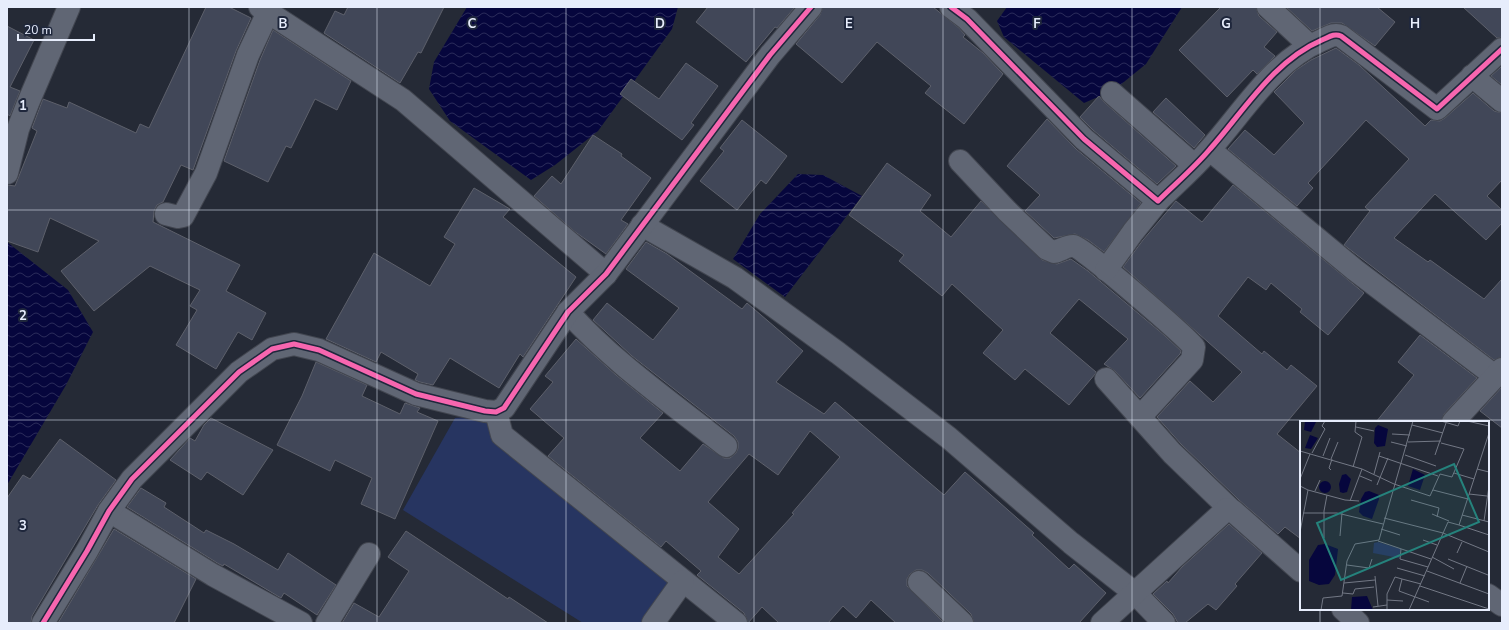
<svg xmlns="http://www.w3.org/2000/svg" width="1509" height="630" viewBox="0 0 1509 630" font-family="'Nunito Sans',sans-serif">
  <defs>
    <pattern id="water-waves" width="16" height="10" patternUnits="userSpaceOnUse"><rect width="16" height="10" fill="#06063d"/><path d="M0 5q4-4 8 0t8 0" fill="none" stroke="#2a2b5a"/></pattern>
  </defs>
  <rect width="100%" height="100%" fill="#252a36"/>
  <!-- green -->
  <path fill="#273561" d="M490,415L680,573L648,623H583L403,510L455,418Z"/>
  <!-- water -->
  <g fill="url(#water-waves)">
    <path d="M467,7H678L672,29L598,131L555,165L531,180L450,121L429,89L434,62Z"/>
    <path d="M1007,7H1182L1146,64L1114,90L1084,103L1004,37L997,21Z"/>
    <path d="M798,174L823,175L862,196L785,297L733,259L760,214Z"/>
    <path d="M7,242L68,290L93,332L66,385L7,485Z"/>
  </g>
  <!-- building -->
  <g fill="#414758" stroke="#5d606b" fill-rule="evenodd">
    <path d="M206,7H229L251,18L236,51L193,170L181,165L163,202L157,205L154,211L153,222L240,265L226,291L266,313L252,340L238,332L216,369L176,345L197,310L190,306L200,290L150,266L94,311L61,271L99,241L50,218L38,252L7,241V185L15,186L37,131L32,128L43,99L67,108L69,102L136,133L140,124L149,128Z"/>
    <path d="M348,7H444L421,53L418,52L400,83L324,33L335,11L344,15Z"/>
    <path d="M708,7H795L777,28L775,27L746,62L696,22Z"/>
    <path d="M823,7H933L959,28L965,35L963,37L983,53L1003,74L964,124L925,93L931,86L877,42L842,83L796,44L820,15Z"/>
    <path d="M1221,7H1256L1259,16L1277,32L1264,47L1275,56L1257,74L1253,70L1227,97L1179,50Z"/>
    <path d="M1286,7H1377L1395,22L1375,46L1342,23H1331L1312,31Z"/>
    <path d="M1463,7H1502V37L1497,38Z"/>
    <path d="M7,26L34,40L10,87L20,91L10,116L7,114Z"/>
    <path d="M273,30L351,81L337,110L315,99L291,148L286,146L268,182L224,161L260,60Z"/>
    <path d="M1336,48L1359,65L1425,126L1431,120L1440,121L1445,118L1473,93L1494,111L1502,113V180L1487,196L1502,210V223L1486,240L1435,194L1394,238L1428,262L1430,260L1484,299L1502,279V357L1494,360L1344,245L1370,211L1365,207L1409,159L1366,120L1308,183L1313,188L1297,206L1228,149L1245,130L1274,155L1304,123L1274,92L1296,70L1311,60Z"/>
    <path d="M686,63L718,86L691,123L694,125L682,140L620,94L631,79L659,99Z"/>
    <path d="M1502,66V85L1491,76Z"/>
    <path d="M1099,96L1104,102L1176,166L1157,184L1093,130L1080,117Z"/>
    <path d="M1166,98L1205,135L1194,148L1153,112Z"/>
    <path d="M1047,119L1076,149L1141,203L1104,252L1088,240L1075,234L1054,238L1025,211L1040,195L1007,166Z"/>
    <path d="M742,120L787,156L766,184L761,180L737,210L700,181L724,151L720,148Z"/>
    <path d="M593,135L622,154L621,156L651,178L621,220L628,224L606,254L574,231L534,196L552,176L561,184Z"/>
    <path d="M887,163L931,195L920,211L951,237L981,201L1042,260L1057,264L1071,259L1088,271L1164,335L1181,351L1180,354L1140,398L1115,371L1104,364L1128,339L1079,299L1050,333L1096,372V373L1069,405L1025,369L1015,380L983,353L1003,330L952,284L942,296L899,261L904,255L849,215Z"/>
    <path d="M1233,185L1364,293L1328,335L1300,312L1302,309L1271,283L1266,290L1248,277L1218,316L1262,354L1264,351L1287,370L1291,365L1317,386L1277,434L1301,453V539L1285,527L1278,534L1239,500L1181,444L1157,417L1190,381L1213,402L1242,372L1123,267L1143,240L1176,201L1202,222Z"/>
    <path d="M474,188L510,209L503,217L576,277L523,357L520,354L499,388L450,358L433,385L420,382L415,380L418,374L381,352L376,362L326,339L374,253L430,286L455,244L444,237Z"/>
    <path d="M646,242L667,254L742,309L747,303L803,351L776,382L824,414L835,402L944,495L965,472L1034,533L1032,535L1069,569L1074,564L1106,593L1079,623H974L971,614L928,573L922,570H916L910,574L907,579V586L944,623H896L871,600L856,618L843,606L828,623H779L762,607L748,623L744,613L697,575L701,571L666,541L661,547L548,456L564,438L530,409L553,382L545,376L576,339L616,375L663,413L640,438L680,471L703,444L724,458H730L736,453L738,448V442L734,436L632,356L593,320L607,303L653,340L679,308L626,269ZM810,431L840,457L792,513L794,514L739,574L718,557L739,529L708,502L749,454L778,475Z"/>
    <path d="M1420,335L1477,378L1444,414L1441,422H1376L1414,375L1398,362Z"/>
    <path d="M316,362L367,385L362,396L400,414L405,403L420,408L417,412L438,421L395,519L361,504L372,478L335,460L330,471L277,445L302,396Z"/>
    <path d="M1502,387V428L1480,411Z"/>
    <path d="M211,418L273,450L243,495L207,472L201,480L170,460L190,438L195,441L204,425Z"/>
    <path d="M60,439L116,480L98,505L32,616L31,623H7V498L23,475L30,479Z"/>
    <path d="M141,488L166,503L164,507L204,533L206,530L234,544L278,570L288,553L336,585L317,615L284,593L281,598L224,564L223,566L219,564L127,507Z"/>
    <path d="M1229,524L1262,553L1235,584L1237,586L1216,610L1208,604L1185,623H1178L1173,614L1153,594L1167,581L1168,583L1182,567Z"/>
    <path d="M114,529L196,579L174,623H58Z"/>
    <path d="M406,531L508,599L509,597L548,623H342L354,603L379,617L409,571L388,557Z"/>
  </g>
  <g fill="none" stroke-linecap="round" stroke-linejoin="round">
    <!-- street casing -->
    <g stroke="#424650" stroke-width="24">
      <g id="street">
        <path d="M260,7L403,100L606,274"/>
        <path d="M951,7L967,19L1084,139L1158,201C1175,184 1194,168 1210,149C1244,111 1273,61 1322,40C1329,37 1334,33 1341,36L1437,109L1502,49"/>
        <path d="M1268,7L1309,45"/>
        <path d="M1472,76L1502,101"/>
        <path d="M1112,93L1194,165"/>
        <path d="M1210,150L1355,270L1495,376"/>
        <path d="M960,161L1007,211L1047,249L1054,252C1060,251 1068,245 1074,246C1085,249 1183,334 1194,347L1192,360L1140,417"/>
        <path d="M7,173L18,129L28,103L69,7"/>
        <path d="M166,214L178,217L183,216L206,173L248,55L268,12"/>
        <path d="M642,225L735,278L838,353L949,438L1071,543L1136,594L1164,623"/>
        <path d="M1106,270L1133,232L1158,201"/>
        <path d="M568,312C614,363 672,403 726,446"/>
        <path d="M1106,379L1172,453L1230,509"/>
        <path d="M496,412L502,435L736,623"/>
        <path d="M1453,422L1502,369"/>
        <path d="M109,511L213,575L301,623"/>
        <path d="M919,582L962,623"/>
        <path d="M1488,595L1502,605"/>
        <path d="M1343,609L1358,623"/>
        <path d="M43,623L87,551L109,511L132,479L239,372L272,349L294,344L319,350L416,394L485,411L496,412L504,408L568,312L606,274L770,55L811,7"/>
        <path d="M327,623L369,554"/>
        <path d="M653,623L683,581"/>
        <path d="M1102,623L1227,509L1233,511L1301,571"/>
      </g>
    </g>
    <!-- street -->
    <use href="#street" stroke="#606674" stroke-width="22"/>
    <!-- cycleway casing -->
    <g stroke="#1f273c" stroke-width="8">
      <g id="cycleway">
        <path d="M951,7L967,19L1084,139L1158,201C1175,184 1194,168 1210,149C1244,111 1273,61 1322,40C1329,37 1334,33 1341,36L1437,109L1502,49"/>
        <path d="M43,623L87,551L109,511L132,479L239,372L272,349L294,344L319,350L416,394L485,411L496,412L504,408L568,312L606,274L770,55L811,7"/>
      </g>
    </g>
    <!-- cycleway -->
    <use href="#cycleway" stroke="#f766af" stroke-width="5"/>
  </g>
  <!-- grid -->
  <path fill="none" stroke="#e7edfc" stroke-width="1" stroke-opacity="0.55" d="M189,7V623M377,7V623M566,7V623M754,7V623M943,7V623M1132,7V623M1320,7V422M7,210H1502M7,420H1502M1320,609V623"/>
  <!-- overview -->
  <g transform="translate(1300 421)">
    <rect width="189" height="189" fill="#252a36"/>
    <path d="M78,121L101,128L99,137L73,132L74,122Z" fill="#273561"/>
    <path d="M5,0L16,1L11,11L4,9ZM78,4L88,8L85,25L77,26L74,22L75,7ZM10,14L18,17L11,28L5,27ZM113,48L125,54L120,69L108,65ZM46,53L51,58L47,71L43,72L40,71L39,63L42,54ZM19 66a6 6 0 1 1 12 0a6 6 0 1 1-12 0ZM69,70L79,74V78L72,98L63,95L59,91L61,78L65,71ZM25,123L38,128L35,154L29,163L19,164L9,160V139L18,124ZM67,175L73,189H51L52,176Z" fill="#06063d"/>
    <path fill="none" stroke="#737885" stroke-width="1" d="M141,0L158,5L160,0M167,0L189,5M112,4L143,12M56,6L74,10M92,13L110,14M91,21L107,25M108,21L141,20M0,30L62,48L94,63L130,75L140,53L152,56L164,28L141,22M12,32L25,8L22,5L25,0M105,34L136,45M135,34L146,2M23,35L30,17M79,35L138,55M31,38L38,21M53,46L62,16L55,11L56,0M177,48L189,51M31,49L29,47L32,38M154,52L174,58M74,53L80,31M60,55L72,60M0,58L10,33M77,64L88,37M0,65L8,69L0,111M8,69L45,79L59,80M133,69L168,78M15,70L20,59M169,73L187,75M111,79L139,87L137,96M50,80L62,48M3,92H37L83,103M132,93L149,100M162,94L189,101M84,97L143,112L189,131M184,100L189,65M159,104L189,114M81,108L100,114M40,115L42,92M24,117V90L27,74M123,119L137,124M78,120L131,138M101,128L100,138L128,146M157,132L162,121M132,136L154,148M148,138L188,154M47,144L69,147L72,138M97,147L125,155M127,150L189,173M75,155L78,185M102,158L121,163M44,162L75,159M160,162L167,145M120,165L189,188M43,172L53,173L55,168L74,166M87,179L103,180M73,186L87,184M21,189L23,177L42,175L47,140L55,123L79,119L113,0M87,189V173L95,156L102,158L99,170L129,181M109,189L148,101L159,104L189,12"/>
    <path fill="#25827c" fill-opacity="0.15" stroke="#25827c" stroke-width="2" d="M154,43L179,101L41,159L17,102Z"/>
    <rect width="189" height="189" fill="none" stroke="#e7edfc" stroke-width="2"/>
  </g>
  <g font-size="13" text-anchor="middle" font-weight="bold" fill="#e7edfc" stroke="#1f273c" stroke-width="4" stroke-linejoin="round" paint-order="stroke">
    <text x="283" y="28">B</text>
    <text x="472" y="28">C</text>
    <text x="660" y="28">D</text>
    <text x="849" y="28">E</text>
    <text x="1037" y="28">F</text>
    <text x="1226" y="28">G</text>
    <text x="1415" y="28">H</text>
    <text x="23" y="110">1</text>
    <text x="23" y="320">2</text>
    <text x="23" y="530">3</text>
  </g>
  <!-- border -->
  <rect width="1509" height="630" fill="none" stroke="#e7edfc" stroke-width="16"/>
  <!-- scale -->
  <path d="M18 34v6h76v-6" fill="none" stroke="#e7edfc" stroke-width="2"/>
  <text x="24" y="34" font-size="12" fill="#e7edfc" stroke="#1f273c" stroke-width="3" paint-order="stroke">20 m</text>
</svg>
